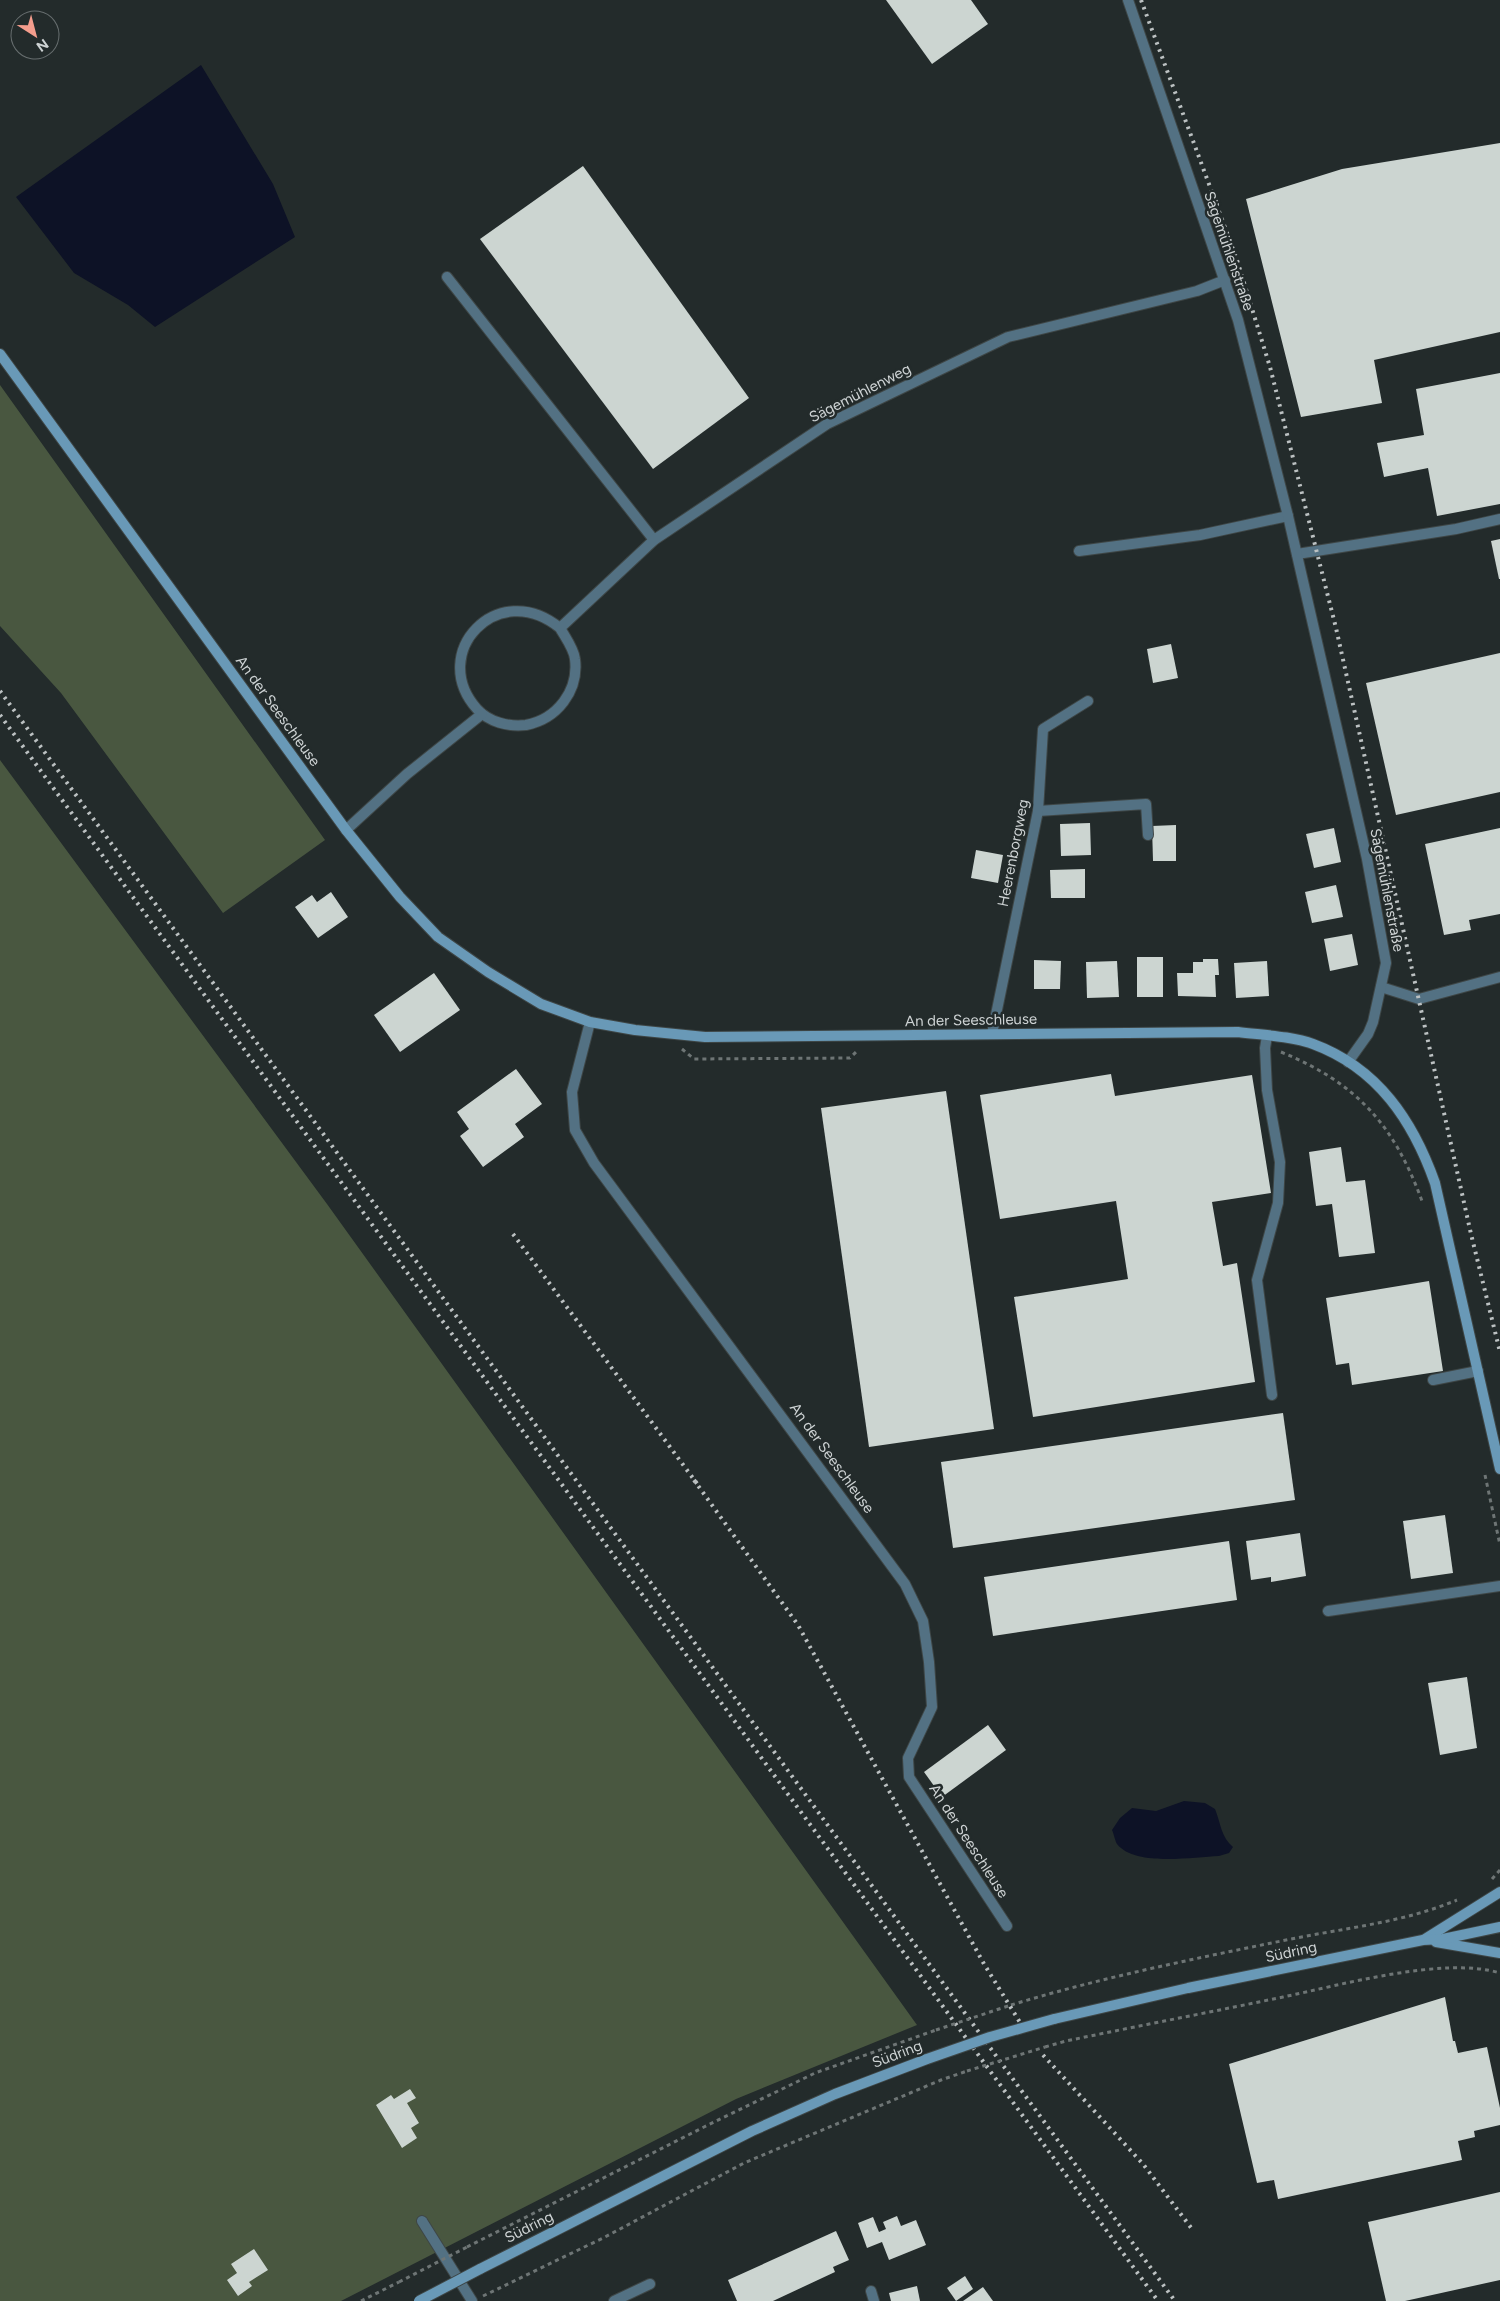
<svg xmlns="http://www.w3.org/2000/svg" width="1500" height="2301" viewBox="0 0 1500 2301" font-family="Figtree,sans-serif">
  <rect width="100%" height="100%" fill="#232b2b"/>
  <!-- green -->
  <g fill="#495740">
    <path d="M0,385L325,840L223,913L61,693L0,626Z"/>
    <path d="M0,760L327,1204L917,2025L736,2099L341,2301H0Z"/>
  </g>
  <!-- water -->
  <g fill="#0d1226">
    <path d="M201,65L273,184L295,237L155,327L128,305L74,273L16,197Z"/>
    <path d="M1184,1801L1205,1803L1215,1809C1221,1824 1221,1837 1233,1847L1229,1853L1219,1856C1193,1857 1135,1867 1117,1844C1115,1841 1114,1834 1112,1830L1120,1818L1132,1808L1156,1811Z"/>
  </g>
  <!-- building -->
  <g fill="#ccd5d1">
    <path d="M886,0H971L988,24L932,64Z"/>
    <path d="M1500,143V332L1374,360L1382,403L1301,417L1246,199L1342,169Z"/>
    <path d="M583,166L749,398L653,469L480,239Z"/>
    <path d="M1500,373V504L1437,516L1428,468L1384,477L1377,443L1424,435L1416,389Z"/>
    <path d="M1500,539V579H1499L1491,541Z"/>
    <path d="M1171,644L1178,678L1153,683L1147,649Z"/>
    <path d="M1500,653V792L1396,815L1366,683Z"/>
    <path d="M1090,823L1091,855L1061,856L1060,824Z"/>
    <path d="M1176,825V861H1153L1152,826Z"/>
    <path d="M1334,828L1341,862L1314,868L1306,834Z"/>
    <path d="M1500,828V914L1469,920L1471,930L1444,935L1425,844Z"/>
    <path d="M976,850L1003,855L998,883L971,878Z"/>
    <path d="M1085,869V898H1051L1050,870Z"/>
    <path d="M1336,885L1343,917L1312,923L1305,892Z"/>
    <path d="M331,892L348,917L318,938L295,907L312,895L317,902Z"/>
    <path d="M1352,934L1358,965L1330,971L1324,939Z"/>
    <rect x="1137" y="957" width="26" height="40"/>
    <path d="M1203,959H1218L1219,975H1215L1216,997L1178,996L1177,973H1193V962H1203Z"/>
    <path d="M1034,960L1061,961L1060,989H1034Z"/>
    <path d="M1117,961L1119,997L1087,998L1086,962Z"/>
    <path d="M1267,961L1269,996L1236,998L1234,963Z"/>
    <path d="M434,973L460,1010L400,1052L374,1015Z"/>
    <path d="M516,1069L542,1104L515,1124L524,1137L483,1167L460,1136L469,1129L457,1112Z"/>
    <path d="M1111,1074L1115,1096L1252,1075L1271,1193L1212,1202L1223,1266L1237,1263L1255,1382L1033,1417L1014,1297L1128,1279L1116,1201L1000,1219L980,1095Z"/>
    <path d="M946,1091L994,1429L869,1447L821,1108Z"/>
    <path d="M1341,1147L1346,1182L1365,1180L1375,1253L1339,1257L1332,1204L1316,1206L1309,1152Z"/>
    <path d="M1429,1281L1443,1371L1352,1385L1349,1363L1336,1365L1326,1298Z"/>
    <path d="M1283,1413L1295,1500L953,1548L941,1462Z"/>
    <path d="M1445,1515L1453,1573L1411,1579L1403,1521Z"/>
    <path d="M1300,1533L1306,1576L1271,1582V1577L1251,1580L1246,1541Z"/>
    <path d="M1229,1541L1237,1600L993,1636L984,1577Z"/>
    <path d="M1467,1677L1477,1748L1440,1755L1428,1683Z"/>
    <path d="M988,1725L1006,1750L942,1797L924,1772Z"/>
    <path d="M1445,1997L1453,2041H1455L1458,2053L1487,2047L1500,2108V2125L1474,2131L1475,2137L1458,2141L1462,2160L1278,2199L1274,2180L1257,2183L1229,2064Z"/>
    <path d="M410,2089L416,2098L407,2103L419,2123L411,2128L417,2138L402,2148L376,2105L391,2095L394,2099Z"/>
    <path d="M1500,2192V2280L1405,2301H1386L1368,2222Z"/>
    <path d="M897,2216L901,2226L916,2220L926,2245L889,2260L882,2242L867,2248L858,2223L873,2217L879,2232L886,2229L883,2222Z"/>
    <path d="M836,2231L849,2260L833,2267L835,2272L773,2301H737L728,2280Z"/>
    <path d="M254,2249L268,2270L249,2282L252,2286L238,2296L227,2280L237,2273L231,2264Z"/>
    <path d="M965,2276L973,2289L956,2301L947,2288Z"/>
    <path d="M917,2286L920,2301H891L889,2293Z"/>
    <path d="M983,2287L993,2301H963Z"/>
  </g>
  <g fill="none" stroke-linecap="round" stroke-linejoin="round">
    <!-- lane casing -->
    <g stroke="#3e4646" stroke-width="12">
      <g id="lane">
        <path d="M447,277L654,540"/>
        <path d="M1079,551L1200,535L1288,516"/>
        <path d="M1297,554L1456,529L1500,519"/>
        <path d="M560,628C498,577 427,653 477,709C489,722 508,727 526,725C557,719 579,691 575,659C574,649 565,637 560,628L654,540L827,424L1008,337L1197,291L1225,280"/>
        <path d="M1038,811L1146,804L1148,835"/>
        <path d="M346,830L407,774L482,714"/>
        <path d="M1381,987L1419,999L1500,977"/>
        <path d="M1267,1036L1265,1048L1267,1090L1280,1162L1278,1203L1257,1280L1272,1395"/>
        <path d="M1433,1380L1478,1371"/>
        <path d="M1328,1611L1500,1586"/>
        <path d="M614,2301L650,2284"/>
      </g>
    </g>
    <!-- street casing -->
    <g stroke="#3e4646" stroke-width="12">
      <g id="street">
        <path d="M1128,0L1238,320L1288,516L1367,859L1386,963L1373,1022L1368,1034L1348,1062"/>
        <path d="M590,1022L572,1092L575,1130L594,1163L905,1584L923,1621L929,1662L932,1707L908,1758L909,1777L1007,1926"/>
        <path d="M992,1034L1038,811L1043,729L1088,701"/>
        <path d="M422,2221L472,2301"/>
        <path d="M871,2291L874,2301"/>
      </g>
    </g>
    <!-- secondary casing -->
    <g stroke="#3e4646" stroke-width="12">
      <g id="secondary">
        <path d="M0,354L346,830L400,897L438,937L488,972L541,1004L590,1022L635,1030L705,1037L1238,1032C1261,1035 1292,1036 1313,1044C1378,1068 1413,1121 1435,1183L1500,1469"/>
        <path d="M1425,1939L1500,1892"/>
        <path d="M1436,1942L1500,1953"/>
        <path d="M1054,2019L1188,1988L1423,1940L1443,1939L1500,1927"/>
        <path d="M480,2269L752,2131L835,2094L927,2059"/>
      </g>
    </g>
    <!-- path -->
    <g stroke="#6e7575" stroke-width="3" stroke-dasharray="4 4" stroke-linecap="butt">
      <path d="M682,1049L694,1059L850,1058L858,1050"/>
      <path d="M1281,1052C1357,1083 1394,1125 1422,1201"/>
      <path d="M1485,1475L1500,1545"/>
      <path d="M1492,1879L1500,1870"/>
      <path d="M1011,2005C1103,1977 1198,1958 1291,1939C1346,1928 1405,1922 1457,1900"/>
      <path d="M1045,2047L1066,2041C1138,2026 1211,2012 1283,1997C1341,1985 1444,1956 1500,1973"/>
      <path d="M467,2247L704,2127L815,2073L936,2030"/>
      <path d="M483,2296L603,2238L744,2163L941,2080L967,2071"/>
      <path d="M361,2301L399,2282"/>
    </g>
    <!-- lane -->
    <use href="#lane" stroke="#537183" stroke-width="10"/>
    <!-- street -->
    <use href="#street" stroke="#537183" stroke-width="10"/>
    <!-- secondary -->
    <use href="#secondary" stroke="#6999b7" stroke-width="10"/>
    <!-- rail -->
    <g stroke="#bcc1c2" stroke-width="4" stroke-dasharray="2.5 5" stroke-linecap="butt">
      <path d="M1141,0L1237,260L1270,367L1336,628L1471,1234L1500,1352"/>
      <path d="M0,691L1175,2301"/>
      <path d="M0,715L1158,2301"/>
      <path d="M513,1234L698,1485"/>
      <path d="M694,1480L798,1625L984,1964L1021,2024"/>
      <path d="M1043,2055L1143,2164L1192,2229"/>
    </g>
    <!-- secondary-bridge casing -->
    <g stroke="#3e4646" stroke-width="12" stroke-linecap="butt">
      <g id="secondary-bridge">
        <path d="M927,2059L990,2037L1054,2019"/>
        <path d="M419,2301L480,2269"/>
      </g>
    </g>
    <!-- path-bridge -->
    <g stroke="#6e7575" stroke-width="3" stroke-dasharray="4 4" stroke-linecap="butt">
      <path d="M936,2030L1011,2005"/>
      <path d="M967,2071L1045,2047"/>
      <path d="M399,2282L467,2247"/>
    </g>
    <!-- secondary-bridge -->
    <use href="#secondary-bridge" stroke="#6999b7" stroke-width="10"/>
  </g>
  <g text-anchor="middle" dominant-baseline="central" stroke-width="5" stroke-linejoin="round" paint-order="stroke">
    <!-- street labels -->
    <g font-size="15" fill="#ced3d4" stroke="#232b2b">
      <text transform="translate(1229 251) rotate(71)">Sägemühlenstraße</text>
      <text transform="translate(860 393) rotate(-27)">Sägemühlenweg</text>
      <text transform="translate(278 711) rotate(54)">An der Seeschleuse</text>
      <text transform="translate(1013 853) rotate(-79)">Heerenborgweg</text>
      <text transform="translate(1387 890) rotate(79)">Sägemühlenstraße</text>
      <text transform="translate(971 1020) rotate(-1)">An der Seeschleuse</text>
      <text transform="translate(832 1458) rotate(54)">An der Seeschleuse</text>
      <text transform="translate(969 1841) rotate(57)">An der Seeschleuse</text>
      <text transform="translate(1291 1952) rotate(-12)">Südring</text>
      <text transform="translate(897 2054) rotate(-21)">Südring</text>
      <text transform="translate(529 2227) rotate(-27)">Südring</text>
    </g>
  </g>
  <!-- north arrow -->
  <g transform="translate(35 35) rotate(144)"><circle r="24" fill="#232b2b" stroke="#676e6f"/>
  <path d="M0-4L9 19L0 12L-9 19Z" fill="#f49d8d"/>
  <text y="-8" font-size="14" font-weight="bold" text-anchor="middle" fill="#ced3d4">N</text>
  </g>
</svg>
